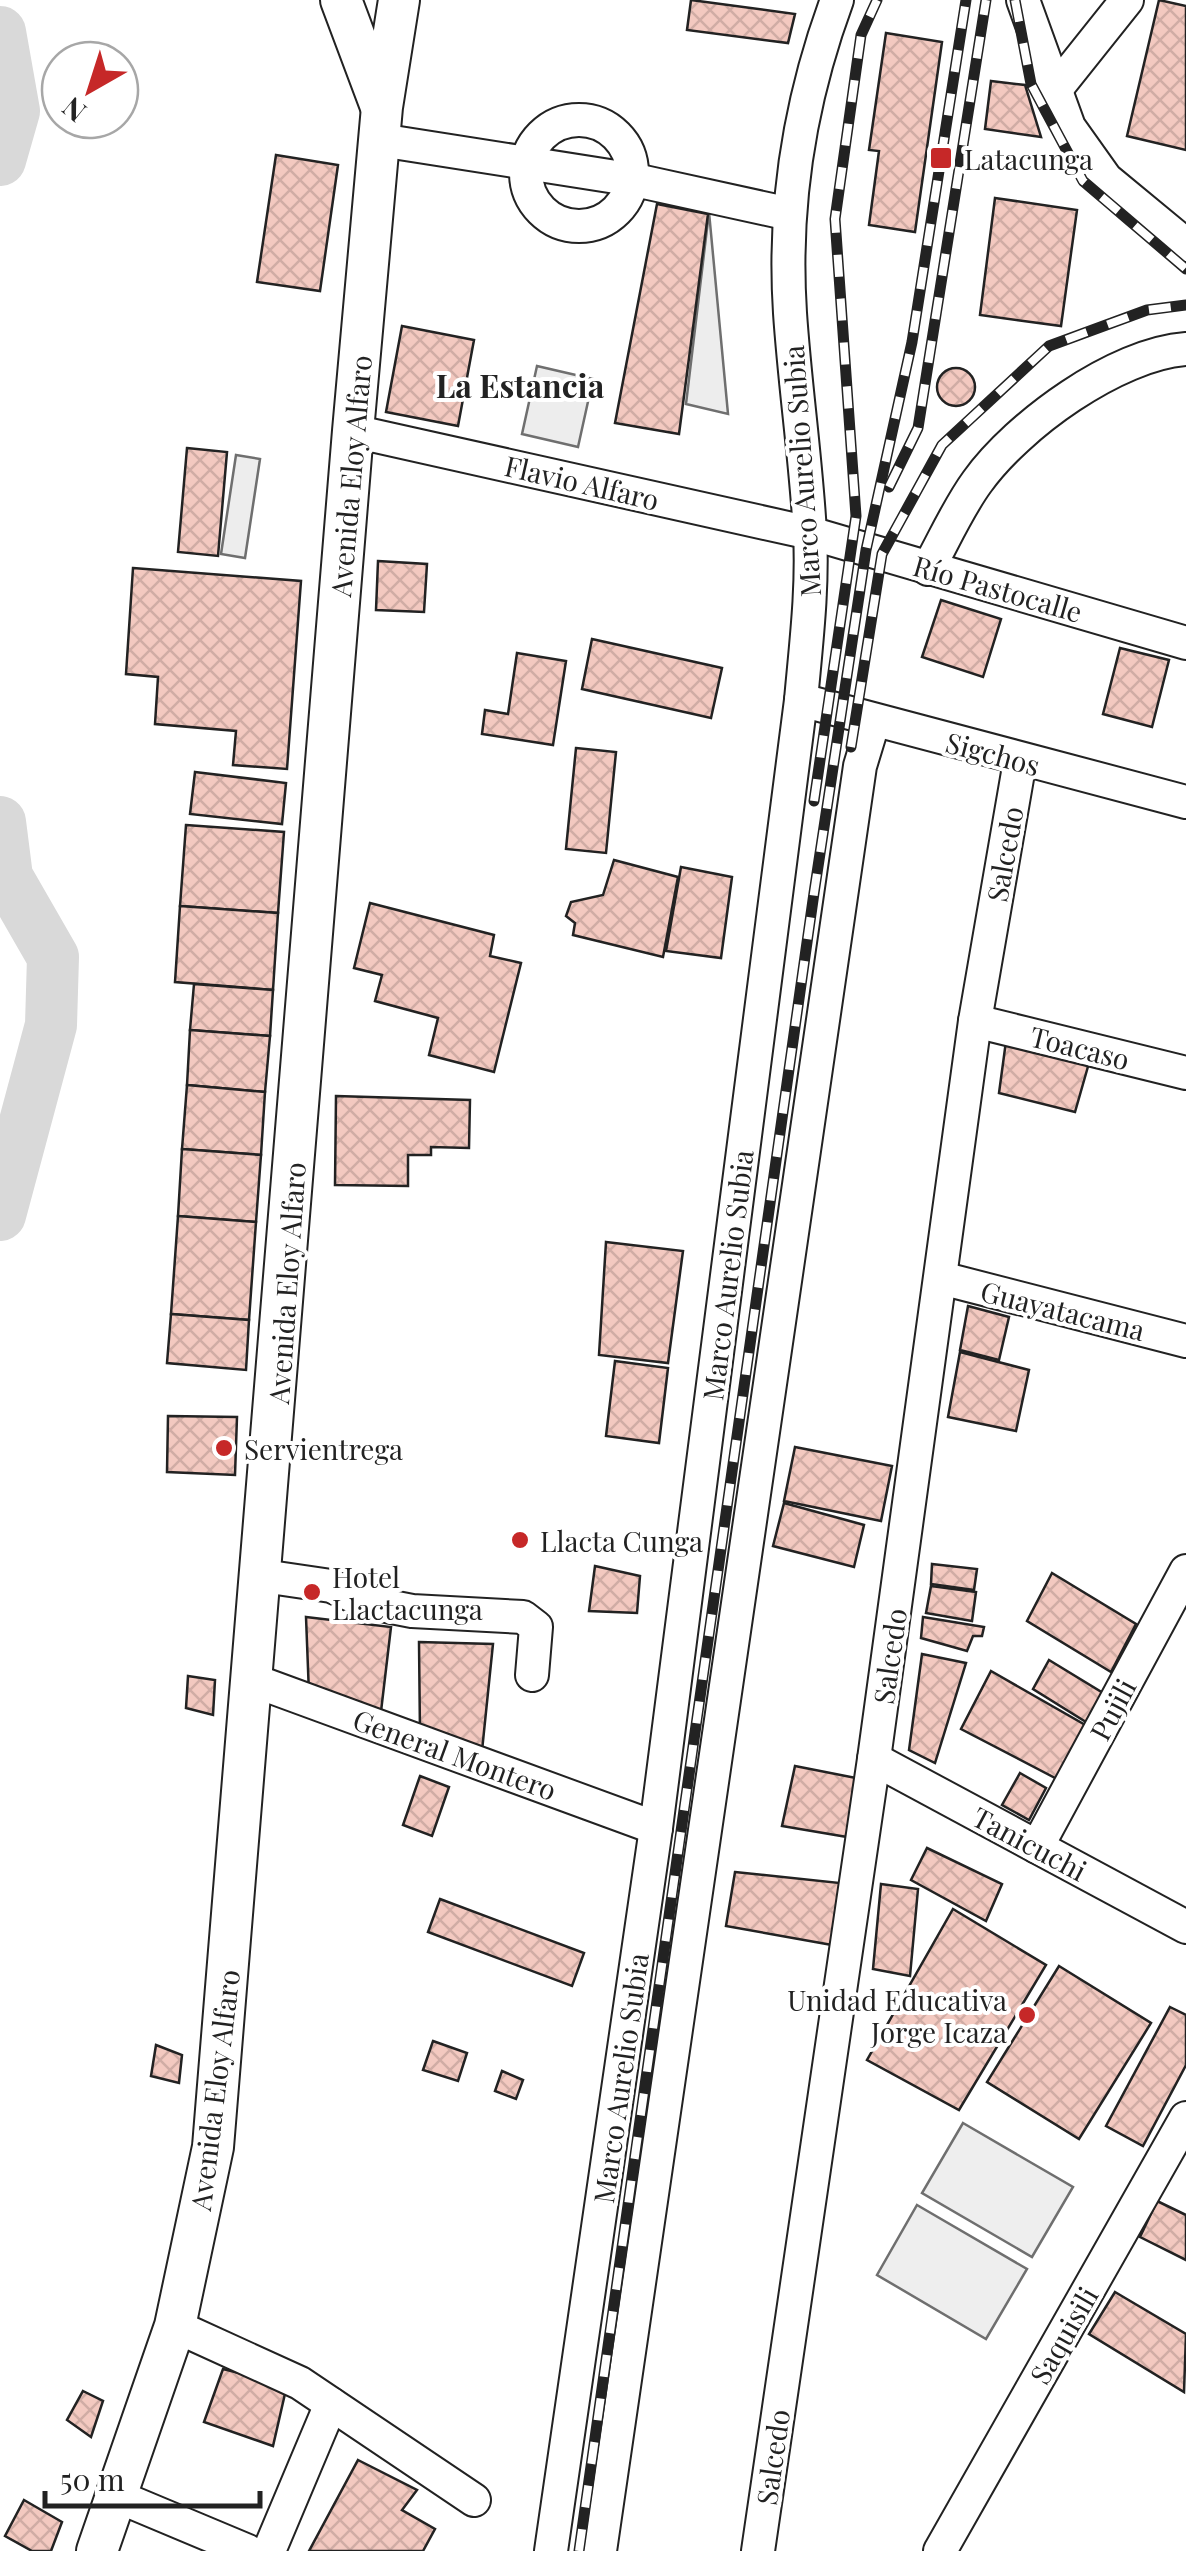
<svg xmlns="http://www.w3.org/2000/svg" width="1186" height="2551" viewBox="0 0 1186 2551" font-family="'Playfair Display',serif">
  <defs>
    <pattern id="building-cross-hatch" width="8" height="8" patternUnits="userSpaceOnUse" patternTransform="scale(2.5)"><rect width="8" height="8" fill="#f3c9c0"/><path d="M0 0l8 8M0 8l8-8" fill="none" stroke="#d0aca5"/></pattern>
  </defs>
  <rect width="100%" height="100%" fill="#fff"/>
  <!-- park -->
  <g fill="#eee" stroke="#6f6f6f" stroke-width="2.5">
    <path d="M963,2123L1073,2187L1032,2257L922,2193Z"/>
    <path d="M917,2205L1027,2269L986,2339L877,2275Z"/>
  </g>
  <!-- parking -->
  <g fill="#ededed" stroke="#6f6f6f" stroke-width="2.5">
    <path d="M709,212L728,414L686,404Z"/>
    <path d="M537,366L593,379L578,447L522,434Z"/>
    <path d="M236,455L260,459L245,558L221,554Z"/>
  </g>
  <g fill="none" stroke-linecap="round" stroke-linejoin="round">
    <!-- river -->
    <g stroke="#d9d9d9" stroke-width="52">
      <path d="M0,32L14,111L0,160"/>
      <path d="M0,822L7,877L53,957L51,1025L0,1215"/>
    </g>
  </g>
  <!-- building -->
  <g fill="url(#building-cross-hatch)" stroke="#222" stroke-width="2.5">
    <path d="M691,0L795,14L788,43L687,30Z"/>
    <path d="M1159,0L1186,6V150L1127,136Z"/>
    <path d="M886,33L942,42L915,232L869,225L879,151L869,150Z"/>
    <path d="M991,81L1025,85L1041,137L985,129Z"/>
    <path d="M276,155L338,165L320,291L257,282Z"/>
    <path d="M995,198L1077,210L1061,326L980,315Z"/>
    <path d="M657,204L708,214L679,434L615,423Z"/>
    <path d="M402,326L474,340L458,426L386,412Z"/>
    <circle cx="956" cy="387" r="19"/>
    <path d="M187,448L227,452L218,556L178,552Z"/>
    <path d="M378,561L427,564L424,612L376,610Z"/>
    <path d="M133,568L301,581L287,769L233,765L236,731L155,724L158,677L126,674Z"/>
    <path d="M941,600L1001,619L983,677L922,657Z"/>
    <path d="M592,639L722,668L711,718L582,689Z"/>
    <path d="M1120,648L1169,660L1152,727L1103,714Z"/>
    <path d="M517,653L566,661L553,745L482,734L485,710L508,714Z"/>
    <path d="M576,748L616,752L606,853L566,849Z"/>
    <path d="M195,772L286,783L282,824L190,814Z"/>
    <path d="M186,825L284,832L278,913L180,906Z"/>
    <path d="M614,860L678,877L663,957L573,935L575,923L566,916L571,902L603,895Z"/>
    <path d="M681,867L732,877L721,958L666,951Z"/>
    <path d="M370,903L494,935L490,956L521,963L494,1072L429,1055L438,1018L375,1001L382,975L354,968Z"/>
    <path d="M180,906L278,913L273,990L175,982Z"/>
    <path d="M194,984L273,990L270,1036L190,1030Z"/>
    <path d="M190,1030L270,1036L265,1092L187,1085Z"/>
    <path d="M1006,1041L1089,1063L1075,1112L999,1093Z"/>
    <path d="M187,1085L265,1092L261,1155L182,1149Z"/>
    <path d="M336,1096L470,1100L469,1148L431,1147V1155H408V1186L335,1185Z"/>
    <path d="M182,1149L261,1155L256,1222L178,1216Z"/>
    <path d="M178,1216L256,1222L249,1320L171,1314Z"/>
    <path d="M606,1242L683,1251L668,1363L599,1355Z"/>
    <path d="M968,1306L1009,1317L999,1360L960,1350Z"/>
    <path d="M171,1314L249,1320L246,1370L167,1363Z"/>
    <path d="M960,1352L1029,1370L1016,1431L948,1417Z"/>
    <path d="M615,1361L668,1368L659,1443L606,1436Z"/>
    <path d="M168,1416L237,1417L235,1475L167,1472Z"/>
    <path d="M795,1447L892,1466L881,1521L784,1501Z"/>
    <path d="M784,1503L864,1525L854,1567L773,1546Z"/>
    <path d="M932,1564L977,1569L974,1590L931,1584Z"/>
    <path d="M595,1566L640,1576L637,1613L589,1611Z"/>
    <path d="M1052,1573L1136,1624L1111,1672L1027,1621Z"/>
    <path d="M931,1586L976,1592L972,1621L926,1613Z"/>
    <path d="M306,1617L391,1627L380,1720L309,1694Z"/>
    <path d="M923,1617L984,1627L982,1636H973L967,1651L921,1638Z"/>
    <path d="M419,1642L493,1644L482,1751L420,1734Z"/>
    <path d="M922,1654L966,1663L935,1763L909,1750Z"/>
    <path d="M1049,1660L1103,1693L1086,1722L1033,1689Z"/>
    <path d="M991,1671L1087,1726L1059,1780L961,1729Z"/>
    <path d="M188,1676L215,1680L213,1715L186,1708Z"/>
    <path d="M795,1766L861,1779L853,1838L782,1826Z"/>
    <path d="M1020,1773L1046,1788L1029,1820L1002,1805Z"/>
    <path d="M420,1776L449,1787L432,1836L403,1825Z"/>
    <path d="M927,1848L1002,1884L986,1921L911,1880Z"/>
    <path d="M735,1872L840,1883L832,1945L726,1926Z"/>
    <path d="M881,1884L918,1889L910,1976L873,1969Z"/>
    <path d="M440,1899L584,1953L572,1986L428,1932Z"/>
    <path d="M953,1909L1046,1965L959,2110L867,2060Z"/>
    <path d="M1059,1966L1151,2023L1079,2139L987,2082Z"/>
    <path d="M1170,2007L1186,2015V2065L1143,2146L1106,2126Z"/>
    <path d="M433,2041L467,2053L458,2081L423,2070Z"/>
    <path d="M156,2045L182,2055L179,2083L151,2076Z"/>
    <path d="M502,2071L523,2080L516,2099L495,2091Z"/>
    <path d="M1157,2201L1186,2215V2260L1140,2237Z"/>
    <path d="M1115,2292L1186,2334L1184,2392L1089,2334Z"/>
    <path d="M223,2369L287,2385L273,2446L204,2422Z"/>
    <path d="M83,2391L103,2401L91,2437L67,2420Z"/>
    <path d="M358,2460L417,2490L402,2510L435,2529L423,2551H309Z"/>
    <path d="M24,2500L62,2522L51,2551H32L5,2536Z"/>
  </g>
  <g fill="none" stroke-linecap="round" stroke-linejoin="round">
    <!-- minor casing -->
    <g stroke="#222" stroke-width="36">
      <g id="minor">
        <path d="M1023,0L1069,127L1106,179L1186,245"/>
        <path d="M1056,89L1127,0"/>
        <circle cx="579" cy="173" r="53"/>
        <path d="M380,140L635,180L790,214"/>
        <path d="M353,431L810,533L1186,643"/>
        <path d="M928,569C944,540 958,508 977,482C1018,425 1116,354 1186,349"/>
        <path d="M801,700L1186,802"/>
        <path d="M975,1021L1186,1073"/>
        <path d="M941,1278L1186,1341"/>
        <path d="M263,1576L331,1586L366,1602L412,1611L523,1617L536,1627L532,1675"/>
        <path d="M255,1681L656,1828"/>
        <path d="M874,1759L1186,1927"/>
        <path d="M1037,1847L1186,1571"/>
        <path d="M175,2326L300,2383L474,2500"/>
        <path d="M119,2497L248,2551"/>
        <path d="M269,2551L331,2404"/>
        <path d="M551,2551L656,1828L801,700C806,644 813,589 810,533C806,460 795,387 790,313C783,206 800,100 837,0"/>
        <path d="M600,2551L860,766L874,720"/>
        <path d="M758,2551L874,1759L975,1021L1020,761"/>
        <path d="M940,2551L1186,2118"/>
      </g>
    </g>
    <!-- major casing -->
    <g stroke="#222" stroke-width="44">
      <g id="major">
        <path d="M341,0L380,104"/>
        <path d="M97,2551L175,2326L213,2147L353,431L382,107L399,0"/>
      </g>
    </g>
    <!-- minor -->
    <use href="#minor" stroke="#fff" stroke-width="32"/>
    <!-- major -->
    <use href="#major" stroke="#fff" stroke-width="40"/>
    <!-- rail casing -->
    <g stroke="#222" stroke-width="11">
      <g id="rail">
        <path d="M1015,0L1031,84L1083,181L1186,269"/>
        <path d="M889,487L918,428L986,0"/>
        <path d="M851,747L882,554L942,445L1049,346L1147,310L1186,305"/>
        <path d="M814,801L856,516L835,219L861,35L877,0"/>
        <path d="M579,2551L814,893L866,550L912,342L966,0"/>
      </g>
    </g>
    <!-- rail -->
    <use href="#rail" stroke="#fff" stroke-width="8" stroke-dasharray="22" stroke-linecap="butt"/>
  </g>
  <!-- markers -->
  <g fill="#c62828" stroke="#fff" stroke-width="4">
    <rect x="929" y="146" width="24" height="24" rx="5"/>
    <circle cx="224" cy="1448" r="10"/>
    <circle cx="520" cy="1540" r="10"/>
    <circle cx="312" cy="1592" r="10"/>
    <circle cx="1027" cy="2015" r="10"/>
  </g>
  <g text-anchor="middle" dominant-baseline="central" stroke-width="8" stroke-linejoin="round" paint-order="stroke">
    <!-- poi labels -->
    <g font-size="28" fill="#222" stroke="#fff" text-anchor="start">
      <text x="964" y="158">Latacunga</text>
      <text x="244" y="1448">Servientrega</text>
      <text x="540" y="1540">Llacta Cunga</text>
      <text x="332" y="1576">Hotel<tspan x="332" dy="32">Llactacunga</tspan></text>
      <text x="1007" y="1999" text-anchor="end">Unidad Educativa<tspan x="1007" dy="32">Jorge Icaza</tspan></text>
    </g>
    <!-- street labels -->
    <g font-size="28" fill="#222" stroke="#fff">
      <text transform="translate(801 471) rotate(-94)">Marco Aurelio Subia</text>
      <text transform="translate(350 476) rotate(-85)">Avenida Eloy Alfaro</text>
      <text transform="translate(582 482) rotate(13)">Flavio Alfaro</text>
      <text transform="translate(998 588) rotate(16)">Río Pastocalle</text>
      <text transform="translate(993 753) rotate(15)">Sigchos</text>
      <text transform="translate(1004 854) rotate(-80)">Salcedo</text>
      <text transform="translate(1080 1047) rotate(14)">Toacaso</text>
      <text transform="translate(727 1275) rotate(-83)">Marco Aurelio Subia</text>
      <text transform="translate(286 1283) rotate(-86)">Avenida Eloy Alfaro</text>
      <text transform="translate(1063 1310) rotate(14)">Guayatacama</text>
      <text transform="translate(889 1656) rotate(-82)">Salcedo</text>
      <text transform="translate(1112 1709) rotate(-62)">Pujili</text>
      <text transform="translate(455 1754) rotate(20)">General Montero</text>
      <text transform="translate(1030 1843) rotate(28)">Tanicuchi</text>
      <text transform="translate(620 2078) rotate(-82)">Marco Aurelio Subia</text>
      <text transform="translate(214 2090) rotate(-83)">Avenida Eloy Alfaro</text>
      <text transform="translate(1063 2335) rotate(-60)">Saquisili</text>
      <text transform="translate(772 2457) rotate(-82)">Salcedo</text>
    </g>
    <!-- quarter labels -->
    <g font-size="32" font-weight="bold" fill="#222" stroke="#fff">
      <text x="520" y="384">La Estancia</text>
    </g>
  </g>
  <!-- north arrow -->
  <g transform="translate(90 90) rotate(219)"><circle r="48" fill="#ffffff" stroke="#a7a7a7" stroke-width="2.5"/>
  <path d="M0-8L18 38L0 25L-18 38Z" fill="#c62828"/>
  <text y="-15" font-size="28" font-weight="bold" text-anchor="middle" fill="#222222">N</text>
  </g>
  <!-- scale -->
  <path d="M45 2491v15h215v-15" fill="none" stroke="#222222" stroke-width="5"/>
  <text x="60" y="2491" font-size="30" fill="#222222" stroke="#ffffff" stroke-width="8" paint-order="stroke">50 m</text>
</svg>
